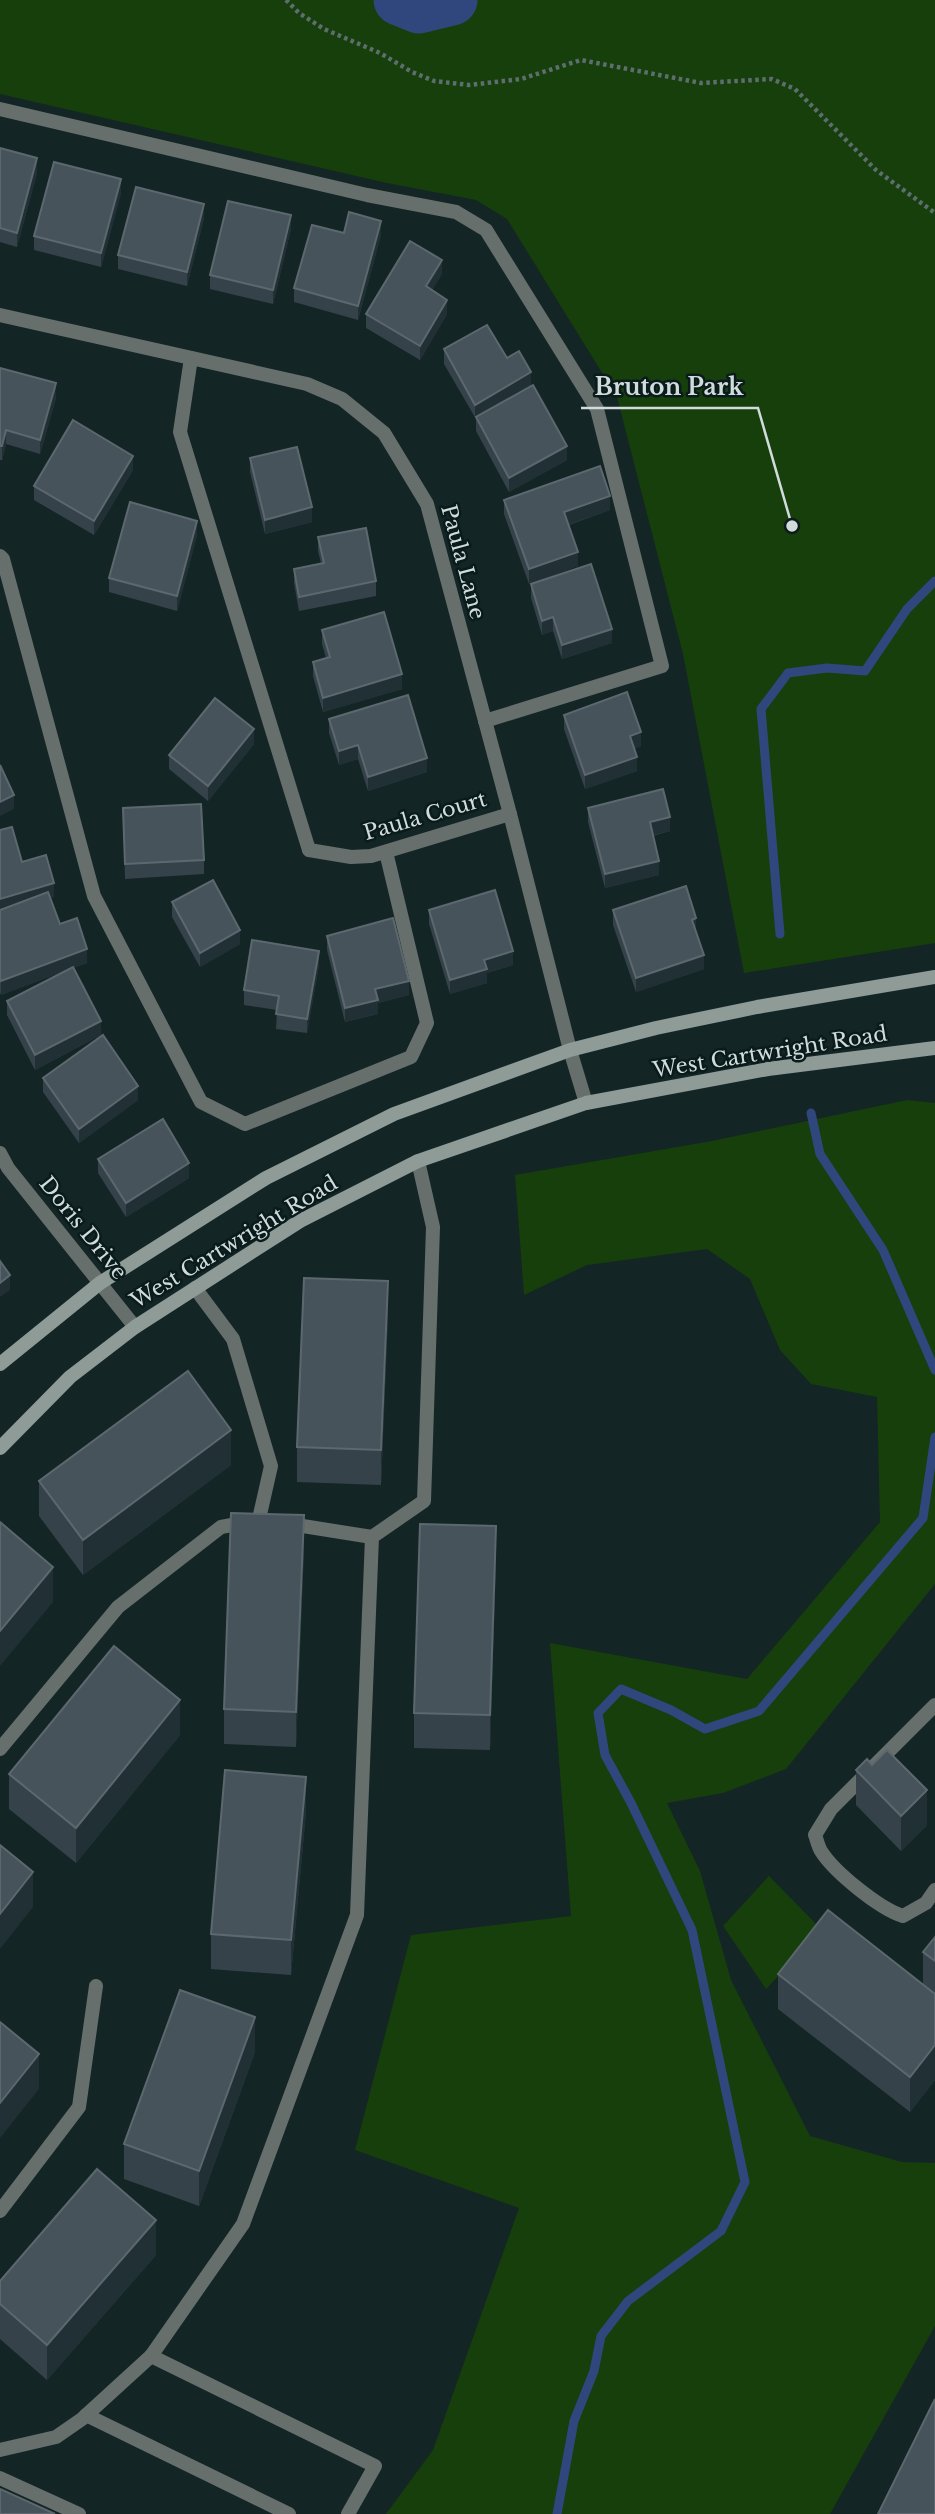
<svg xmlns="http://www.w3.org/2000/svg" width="935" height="2514" viewBox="0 0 935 2514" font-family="'Libre Baskerville',serif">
  <rect width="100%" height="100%" fill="#142526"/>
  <!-- green -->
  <g fill="#163f0b">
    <path d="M0,0H935V943L744,973L683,654L617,397L507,219L476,200L387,183L0,94Z"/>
    <path d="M907,1100L935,1103V1584L786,1769L723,1793L667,1803L700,1871L731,1980L810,2136L902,2162L935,2163V2326L830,2514H386L433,2450L519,2208L355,2150L411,1935L571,1916L550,1643L747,1679L880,1522L877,1397L811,1384L780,1350L750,1279L707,1249L587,1265L524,1295L515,1175L712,1141Z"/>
    <path d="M769,1876L822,1930L766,1989L723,1926Z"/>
  </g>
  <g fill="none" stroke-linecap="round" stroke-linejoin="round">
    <!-- stream -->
    <g stroke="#2f477d" stroke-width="9">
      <path d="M780,934L761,709L788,673L827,668L865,671L907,609L935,581"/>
      <path d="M811,1113L820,1154L883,1250L935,1370"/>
      <path d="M557,2514L574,2421L594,2371L601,2336L628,2301L721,2231L745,2182L692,1930L631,1803L605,1755L598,1713L621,1689L671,1710L705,1729L759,1711L923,1518L935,1437"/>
    </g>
    <!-- river -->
    <path stroke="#2f477d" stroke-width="51" d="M399,0L419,8L452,0"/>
    <!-- path -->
    <path stroke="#5e6d6e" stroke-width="4.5" stroke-dasharray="3.5 3.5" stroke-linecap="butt" d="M286,0L299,13L324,29L380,53L412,72L434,81L469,85L521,79L581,60L701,83L772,79L795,89L876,170L935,213"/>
    <!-- service -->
    <g stroke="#676f6c" stroke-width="14">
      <path d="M0,109L367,195L456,212L486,230L597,409L662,666L485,721"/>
      <path d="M191,358L180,432L309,850"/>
      <path d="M0,556L3,559L94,896L201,1102L245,1124L411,1057L427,1023L386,852"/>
      <path d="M195,1288L233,1339L271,1466L259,1519L372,1537"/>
      <path d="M935,1705L831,1809L815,1835C817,1840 818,1846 821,1851C834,1872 880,1909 903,1916L926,1903L935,1890"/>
      <path d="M0,1749L118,1607L221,1527L248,1522"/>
      <path d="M0,2211L79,2107L96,1986"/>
      <path d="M86,2415L289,2514"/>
      <path d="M0,2450L56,2437L82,2419L151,2356"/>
      <path d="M0,2478L79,2514"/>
      <path d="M348,2514L375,2466L151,2356L243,2224L357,1915L372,1537L424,1501L433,1227L418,1161"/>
    </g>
    <!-- minor -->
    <g stroke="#676f6c" stroke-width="14">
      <path d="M0,315L307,384L342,399L384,433L427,504L510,814L570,1050L586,1103"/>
      <path d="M309,850L351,857L371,856L510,814"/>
      <path d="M0,1153L8,1168L135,1327"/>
    </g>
    <!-- secondary -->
    <g stroke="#8f9b97" stroke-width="14">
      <path d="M0,1364L100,1283L266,1178L394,1114L570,1050L656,1028L757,1007L935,977"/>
      <path d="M0,1448L70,1377L135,1327L300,1221L418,1161L586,1103L768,1069L935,1048"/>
    </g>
  </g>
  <!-- wall -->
  <g fill="#36424a">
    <path d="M0,148L37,173L17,247L0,242Z"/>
    <path d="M121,193L101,267L34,250V236Z"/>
    <path d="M204,218L187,286L118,269V255Z"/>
    <path d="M291,229L273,304L210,289V275Z"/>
    <path d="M381,235L358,320L294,302V288Z"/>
    <path d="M442,274L432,290L447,314L420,360L366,328V314Z"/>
    <path d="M444,349L531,386L567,460L509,492L476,431V419L444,364Z"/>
    <path d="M0,368L56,398L40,454L6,444L2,460H0Z"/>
    <path d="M250,458L312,522L265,534L250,472Z"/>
    <path d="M133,470L94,535L34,500V486Z"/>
    <path d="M504,500L610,510L569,525L578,566L529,584L504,514Z"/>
    <path d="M197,535L177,611L109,592V578Z"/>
    <path d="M318,537L376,581V596L299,611L294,583V569L321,563L318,551Z"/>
    <path d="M531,584L612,643L562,659L553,631L542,635L531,598Z"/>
    <path d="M322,630L402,689L323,712L313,676V662L326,658L322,644Z"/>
    <path d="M564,715L641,746L634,749L637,771L585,789L564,729Z"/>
    <path d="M329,719L427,772L368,791L358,759L339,765L329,733Z"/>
    <path d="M254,744L208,801L169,769V755Z"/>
    <path d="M123,808L204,860V874L125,879Z"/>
    <path d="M588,808L670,831L653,836L659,875L605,888L588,822Z"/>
    <path d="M0,830L22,862L54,897L50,898L60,924L87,963L73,968L101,1035L35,1070L7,1015V1001L62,972L1,995L0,992Z"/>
    <path d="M172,902L240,944L200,967L172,917Z"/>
    <path d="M429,910L513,965L487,973V983L450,994L429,924Z"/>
    <path d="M613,910L704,969L636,992L613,925Z"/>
    <path d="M327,936L409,995L378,1003V1014L345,1022L327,950Z"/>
    <path d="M319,965L307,1033L276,1029L277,1010L244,1005V990Z"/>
    <path d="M43,1078L138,1100L79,1143L43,1092Z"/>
    <path d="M98,1159L189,1178L126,1217L98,1173Z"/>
    <path d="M388,1316L381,1485L297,1482V1447Z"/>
    <path d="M231,1465L83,1575L39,1516V1481Z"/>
    <path d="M304,1550L296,1747L224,1744V1709Z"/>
    <path d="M496,1561L490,1750L414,1748V1713Z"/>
    <path d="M180,1735L76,1863L9,1809V1774Z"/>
    <path d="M856,1770L927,1825L901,1851L856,1805Z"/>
    <path d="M306,1812L291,1975L211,1969V1934Z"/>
    <path d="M935,1937V2080L910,2112L778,2009V1974L923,1985V1952Z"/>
    <path d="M255,2052L199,2206L124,2179V2144Z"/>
    <path d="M156,2255L47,2380L0,2339V2281Z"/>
  </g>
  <!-- shaded-wall -->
  <g fill="#213035">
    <path d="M37,158V173L17,247V233Z"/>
    <path d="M121,179V193L101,267V253Z"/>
    <path d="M204,204V218L187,286V272Z"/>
    <path d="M291,215V229L273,304V290Z"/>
    <path d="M381,221V235L358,320V306Z"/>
    <path d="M442,260V274L426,301V286Z"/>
    <path d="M447,300V314L420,360V346Z"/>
    <path d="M531,372V387L475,419V405Z"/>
    <path d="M56,383V398L40,454V440Z"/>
    <path d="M6,430V444L2,460V446Z"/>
    <path d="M567,446V460L509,492V478Z"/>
    <path d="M133,456V470L94,535V521Z"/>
    <path d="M610,496V510L564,526V512Z"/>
    <path d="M312,507V522L265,534V520Z"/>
    <path d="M197,521V535L177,611V596Z"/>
    <path d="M578,552V566L529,584V569Z"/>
    <path d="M553,617V631L542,635V621Z"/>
    <path d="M612,629V643L562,659V645Z"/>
    <path d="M402,674V689L323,712V698Z"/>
    <path d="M254,729V744L208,801V786Z"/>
    <path d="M641,732V746L630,751V736Z"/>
    <path d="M358,745V759L339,765V751Z"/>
    <path d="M637,757V771L585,789V775Z"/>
    <path d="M427,758V772L368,791V777Z"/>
    <path d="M14,795V809L0,816V802Z"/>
    <path d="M670,817V831L650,836V822Z"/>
    <path d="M659,861V875L605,888V874Z"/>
    <path d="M54,883V897L0,913V899Z"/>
    <path d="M696,918V932L692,920Z"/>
    <path d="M240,930V944L200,967V953Z"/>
    <path d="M87,949V963L1,995V981Z"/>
    <path d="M319,951V965L307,1033V1019Z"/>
    <path d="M513,951V965L487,973V983L450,994V980L484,960Z"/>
    <path d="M704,955V969L636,992V978Z"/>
    <path d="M409,981V995L378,1003V1014L345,1022V1008L375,989Z"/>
    <path d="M101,1021V1035L35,1070V1055Z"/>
    <path d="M138,1086V1100L79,1143V1129Z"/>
    <path d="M189,1163V1178L126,1217V1203Z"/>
    <path d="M10,1275V1290L0,1297V1283Z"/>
    <path d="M388,1281V1316L381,1485V1450Z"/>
    <path d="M231,1430V1465L83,1575V1540Z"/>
    <path d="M304,1515V1550L296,1747V1712Z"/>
    <path d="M496,1526V1561L490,1750V1715Z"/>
    <path d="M53,1567V1602L0,1666V1631Z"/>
    <path d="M180,1700V1735L76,1863V1828Z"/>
    <path d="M306,1777V1812L291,1975V1940Z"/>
    <path d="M927,1790V1825L901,1851V1816Z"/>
    <path d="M33,1872V1907L0,1949V1914Z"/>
    <path d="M255,2017V2052L199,2206V2171Z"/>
    <path d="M935,2045V2080L910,2112V2077Z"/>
    <path d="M39,2054V2089L0,2138V2103Z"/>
    <path d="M156,2220V2255L47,2380V2345Z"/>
  </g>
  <!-- building -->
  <g fill="#46535a" stroke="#5c686e" stroke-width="2">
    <path d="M0,148L37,158L17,233L0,228Z"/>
    <path d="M54,162L121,179L101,253L34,236Z"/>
    <path d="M136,187L204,204L187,272L118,255Z"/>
    <path d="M228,201L291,215L273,290L210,275Z"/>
    <path d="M349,212L381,221L358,306L294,288L312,225L344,233Z"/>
    <path d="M410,241L442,260L426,286L447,300L420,346L366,314Z"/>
    <path d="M487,325L507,358L519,351L531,372L475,405L444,349Z"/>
    <path d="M0,368L56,383L40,440L6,430L2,446H0Z"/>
    <path d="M533,385L567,446L509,478L476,417Z"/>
    <path d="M73,420L133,456L94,521L34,486Z"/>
    <path d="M297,447L312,507L265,520L250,458Z"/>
    <path d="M600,466L610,496L564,512L578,552L529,569L504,500Z"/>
    <path d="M130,502L197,521L177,596L109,578Z"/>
    <path d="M366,528L376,581L299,597L294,569L324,563L318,537Z"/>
    <path d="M591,564L612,629L562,645L553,617L542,621L531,584Z"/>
    <path d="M384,612L402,674L323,698L313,662L330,657L322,630Z"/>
    <path d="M627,692L641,732L630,736L637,757L585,775L564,715Z"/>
    <path d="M408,695L427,758L368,777L358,745L339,751L329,719Z"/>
    <path d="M215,698L254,729L208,786L169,755Z"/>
    <path d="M0,765L14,795L0,802Z"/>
    <path d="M663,789L670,817L650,822L659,861L605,874L588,808Z"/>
    <path d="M201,804L204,860L125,864L123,808Z"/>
    <path d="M12,827L22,862L46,855L54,883L0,899V830Z"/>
    <path d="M213,880L240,930L200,953L172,902Z"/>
    <path d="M686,886L696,918L692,920L704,955L636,978L613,910Z"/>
    <path d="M495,890L513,951L484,960L487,969L450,980L429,910Z"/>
    <path d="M48,892L60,924L77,918L87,949L1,981L0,978V910Z"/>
    <path d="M393,918L409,981L375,989L378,1000L345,1008L327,936Z"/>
    <path d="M252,940L319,951L307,1019L276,1014L279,996L244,990Z"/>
    <path d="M73,967L101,1021L35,1055L7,1001Z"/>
    <path d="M103,1035L138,1086L79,1129L43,1078Z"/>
    <path d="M163,1119L189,1163L126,1203L98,1159Z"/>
    <path d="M0,1261L10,1275L0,1283Z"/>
    <path d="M304,1278L388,1281L381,1450L297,1447Z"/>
    <path d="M188,1371L231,1430L83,1540L39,1481Z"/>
    <path d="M231,1513L304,1515L296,1712L224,1709Z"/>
    <path d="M0,1522L53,1567L0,1631Z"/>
    <path d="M420,1524L496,1526L490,1715L414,1713Z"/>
    <path d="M114,1646L180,1700L76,1828L9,1774Z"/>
    <path d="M887,1750L927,1790L901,1816L856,1770L867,1759L872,1765Z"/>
    <path d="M225,1770L306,1777L291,1940L211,1934Z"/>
    <path d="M0,1845L33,1872L0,1914Z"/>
    <path d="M828,1910L935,1994V2045L910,2077L778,1974Z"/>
    <path d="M935,1937V1961L923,1952Z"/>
    <path d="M180,1990L255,2017L199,2171L124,2144Z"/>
    <path d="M0,2022L39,2054L0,2103Z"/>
    <path d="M97,2169L156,2220L47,2345L0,2304V2281Z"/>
    <path d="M935,2399V2514H878Z"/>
    <path d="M0,2489L55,2514H0Z"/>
  </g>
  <g text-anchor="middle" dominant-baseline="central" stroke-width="5" stroke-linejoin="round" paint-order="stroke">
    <!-- street labels -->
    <g font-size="21" fill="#d1dbdc" stroke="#0a1b1c">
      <text transform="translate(463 562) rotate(75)">Paula Lane</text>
      <text transform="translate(425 816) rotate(-16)">Paula Court</text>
      <text transform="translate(770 1052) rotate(-9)">West Cartwright Road</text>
      <text transform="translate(83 1228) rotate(51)">Doris Drive</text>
      <text transform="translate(234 1242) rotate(-31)">West Cartwright Road</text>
    </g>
  </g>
  <!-- callouts -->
  <path fill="none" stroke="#d1dbdc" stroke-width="2.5" d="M792 526L758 408H581"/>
  <circle fill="#d1dbdc" stroke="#0a1b1c" stroke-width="2.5" cx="792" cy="526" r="7"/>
  <g font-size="23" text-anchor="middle" font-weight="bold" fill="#d1dbdc" stroke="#0a1b1c" stroke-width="5" stroke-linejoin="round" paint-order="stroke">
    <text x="669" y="395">Bruton Park</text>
  </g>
</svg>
